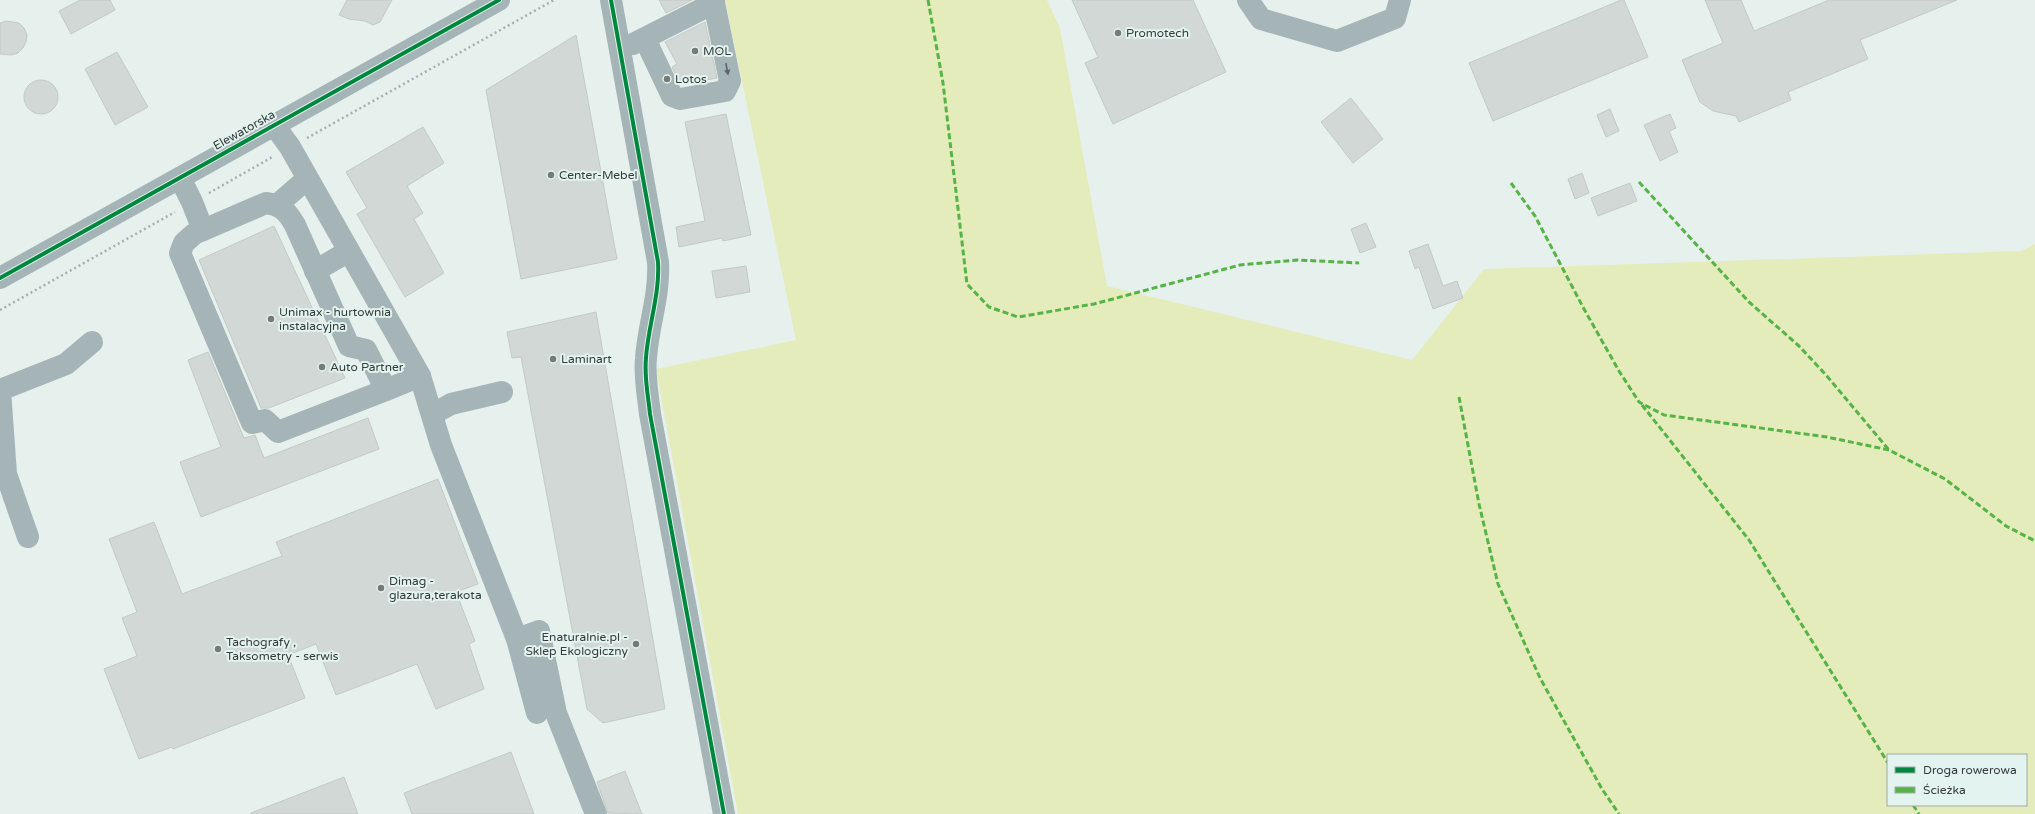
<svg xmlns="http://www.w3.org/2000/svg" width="2035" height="814" viewBox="0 0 2035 814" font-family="'Varela Round',sans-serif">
  <rect width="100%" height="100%" fill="#e6f0ed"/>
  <!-- green -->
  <path fill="#e4ecbc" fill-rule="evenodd" d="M725,0H1047L1060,28L1107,286L1412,360L1484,269L2021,251L2035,244V814H738L656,369L796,340ZM1888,755H2026V805H1888Z"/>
  <!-- building -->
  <g fill="#d1d8d5" stroke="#c3cac6">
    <path d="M80,0H110L115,10L71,34L59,11Z"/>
    <path d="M347,0H392L380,22L373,25L365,21L349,19L339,15Z"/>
    <path d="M659,0H692L666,13Z"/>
    <path d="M1072,0H1193L1226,72L1113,124L1085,63L1098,57Z"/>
    <path d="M1621,0H1624L1648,57L1493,121L1469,63Z"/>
    <path d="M1705,0H1741L1754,31L1829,0H1957L1860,40L1868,59L1788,92L1791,100L1739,122L1736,116L1713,111L1700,102L1682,60L1723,43Z"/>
    <path d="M6,21L19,23L24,28L27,35L26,42L23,48L18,53L11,55L0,54V23Z"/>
    <path d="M705,22L717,78L689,83L685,77L679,81L672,67L677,64L665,42Z"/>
    <path d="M576,35L617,259L521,279L486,90Z"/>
    <path d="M117,52L148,107L115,125L85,69Z"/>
    <circle cx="41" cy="97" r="17"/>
    <path d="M1351,98L1383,139L1353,163L1321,122Z"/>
    <path d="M1610,109L1619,131L1606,137L1597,115Z"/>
    <path d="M726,114L751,235L723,241L722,238L679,247L676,227L705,221L685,122Z"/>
    <path d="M1670,114L1676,128L1669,131L1678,152L1660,161L1644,125Z"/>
    <path d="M423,127L444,163L407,186L423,213L414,219L444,273L405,297L357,214L367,208L346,172Z"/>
    <path d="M1582,173L1589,193L1575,199L1568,179Z"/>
    <path d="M1630,183L1637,201L1598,216L1591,198Z"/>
    <path d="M1366,223L1376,247L1360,253L1351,229Z"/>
    <path d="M274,226L345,378L269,408H261L199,260Z"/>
    <path d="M1428,244L1443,286L1457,281L1463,298L1433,309L1419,267L1415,269L1409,251Z"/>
    <path d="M746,266L750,292L716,298L712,271Z"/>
    <path d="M596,312L665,709L603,723L587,709L521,357L512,358L507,332Z"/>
    <path d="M208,352L244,438L255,435L264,458L368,418L379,449L201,517L180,462L221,447L188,360Z"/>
    <path d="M438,479L478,584L456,592L475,641L469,644L484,689L436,709L417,664L336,695L316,644L288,655L305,698L173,749L172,747L139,759L104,669L137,656L122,618L137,612L109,539L154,522L182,594L282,556L276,542Z"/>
    <path d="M511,752L534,814H412L404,793Z"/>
    <path d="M625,771L642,814L608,813L597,782Z"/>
    <path d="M344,777L358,814H251V813Z"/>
  </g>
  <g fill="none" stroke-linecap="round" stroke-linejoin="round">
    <!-- path -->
    <g stroke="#a5afb1" stroke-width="2.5" stroke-dasharray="2 3" stroke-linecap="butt">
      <path d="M307,138L554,0"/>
      <path d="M209,193L274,156"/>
      <path d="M0,310L175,212"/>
    </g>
    <!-- minor -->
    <g stroke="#a5b4b6" stroke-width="22">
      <path d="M611,0L658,262C660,295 648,326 646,358C644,376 648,395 650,414L724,814"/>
      <path d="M1248,0L1261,19L1337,41L1395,18L1400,0"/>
      <path d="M645,39L672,96L680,99L725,91L730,81L714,3"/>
      <path d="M633,44L714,3V0"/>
      <path d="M274,125L290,147L420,376L441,445L517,639L537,713"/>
      <path d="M180,178L192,202L203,230"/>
      <path d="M278,204L307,179"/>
      <path d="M315,271L349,251"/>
      <path d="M0,278L499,0"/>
      <path d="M386,390L278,432L265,420L252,423L180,253L184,243L194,234L266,203C281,205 287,211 295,225L349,346L366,350L386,390L420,376"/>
      <path d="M433,414L451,404L502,392"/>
      <path d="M28,537L6,474L0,390L66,364L92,342"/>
      <path d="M517,639L539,631L556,713L596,814"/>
    </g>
    <!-- quiet -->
    <g stroke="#56b346" stroke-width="3" stroke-dasharray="6 3" stroke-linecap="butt">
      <path d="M928,0L943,83L967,284L989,307L1018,317L1094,304L1240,265L1298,260L1359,263"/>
      <path d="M1639,182L1749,302L1799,346L1826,375L1889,450"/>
      <path d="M1511,183L1535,216L1584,309L1619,371L1639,402L1664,415L1827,437L1889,450L1945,479L2006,526L2035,541"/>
      <path d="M1459,397L1479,504L1498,584L1540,678L1602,789L1619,814"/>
      <path d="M1642,405L1749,540L1888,763"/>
      <path d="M1913,805L1919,814"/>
    </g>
    <!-- cycleway casing -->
    <g stroke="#e3f3ef" stroke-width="6">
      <g id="cycleway">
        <path d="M611,0L658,262C660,295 648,326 646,358C644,376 648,395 650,414L724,814"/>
        <path d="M0,278L499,0"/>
      </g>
    </g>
    <!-- cycleway -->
    <use href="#cycleway" stroke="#00873e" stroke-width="4"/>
  </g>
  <!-- one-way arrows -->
  <defs><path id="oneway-solid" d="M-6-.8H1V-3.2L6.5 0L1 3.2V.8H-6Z"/></defs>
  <use fill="#5d6665" href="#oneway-solid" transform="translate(727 69) rotate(79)"/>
  <!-- markers -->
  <g fill="#747b79" stroke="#e3f3ef" stroke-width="1.5">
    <circle cx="1118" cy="33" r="4"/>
    <circle cx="695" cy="51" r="4"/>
    <circle cx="667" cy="79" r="4"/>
    <circle cx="551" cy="175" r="4"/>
    <circle cx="271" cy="319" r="4"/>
    <circle cx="553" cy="359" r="4"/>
    <circle cx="322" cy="367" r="4"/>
    <circle cx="381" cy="588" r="4"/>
    <circle cx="636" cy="644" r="4"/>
    <circle cx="218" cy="649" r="4"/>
  </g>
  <g text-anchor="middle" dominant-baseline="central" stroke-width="4" stroke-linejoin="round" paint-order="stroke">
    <!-- poi labels -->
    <g font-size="12" fill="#363c3a" stroke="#e3f3ef" text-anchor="start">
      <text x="1126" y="33">Promotech</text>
      <text x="703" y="51">MOL</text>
      <text x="675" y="79">Lotos</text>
      <text x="559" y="175">Center-Mebel</text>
      <text x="279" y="312">Unimax - hurtownia<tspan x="279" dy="14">instalacyjna</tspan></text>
      <text x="561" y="359">Laminart</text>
      <text x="330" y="367">Auto Partner</text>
      <text x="389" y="581">Dimag -<tspan x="389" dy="14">glazura,terakota</tspan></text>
      <text x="628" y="637" text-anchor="end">Enaturalnie.pl -<tspan x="628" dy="14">Sklep Ekologiczny</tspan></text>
      <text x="226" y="642">Tachografy ,<tspan x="226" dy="14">Taksometry - serwis</tspan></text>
    </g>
    <!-- street labels -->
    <g font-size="12" fill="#363c3a" stroke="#e3f3ef">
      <text transform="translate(244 130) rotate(-29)">Elewatorska</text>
    </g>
  </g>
  <!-- legend -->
  <rect x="1887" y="754" width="140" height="52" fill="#e3f3ef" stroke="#9eaaa7"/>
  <rect x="1895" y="767" width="20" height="6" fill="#00873e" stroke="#9eaaa7"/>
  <text x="1923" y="774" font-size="12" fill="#363c3a">Droga rowerowa</text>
  <rect x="1895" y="787" width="20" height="6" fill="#56b346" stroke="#9eaaa7"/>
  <text x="1923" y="794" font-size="12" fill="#363c3a">Ścieżka</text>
</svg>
